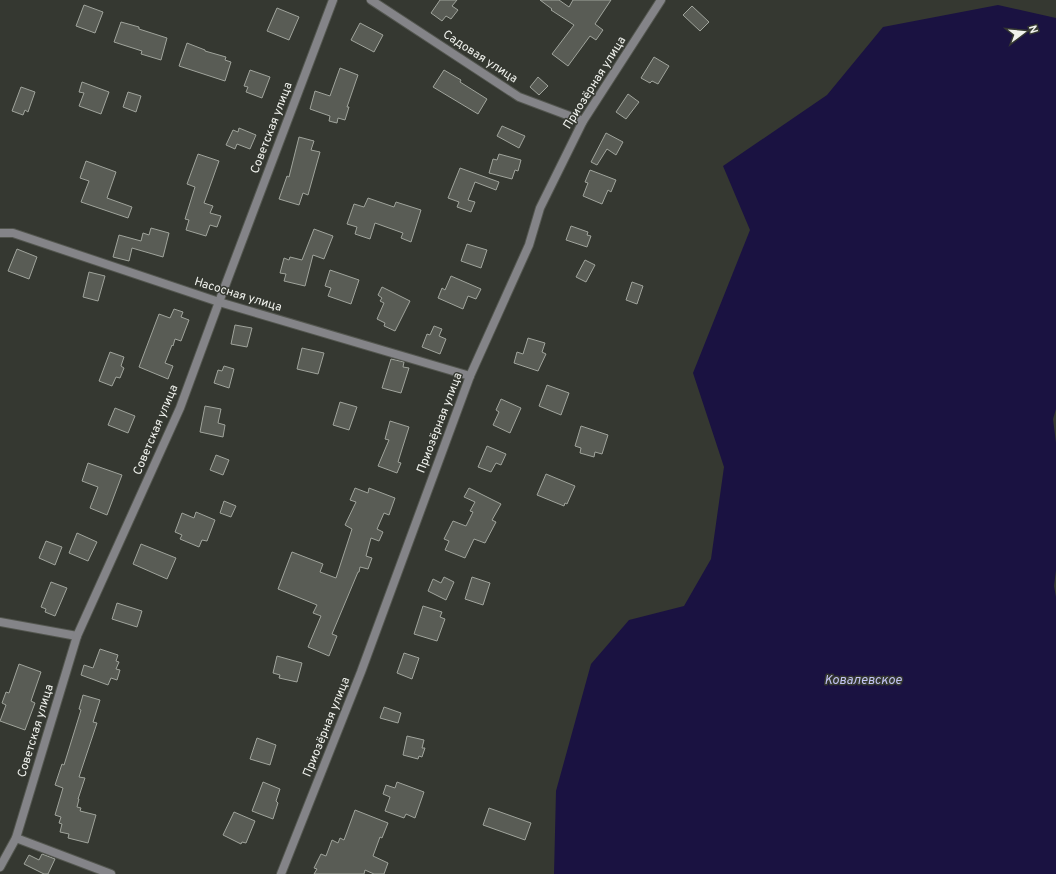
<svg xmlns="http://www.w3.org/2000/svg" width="1056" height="874" viewBox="0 0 1056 874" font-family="Overpass,sans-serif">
  <rect width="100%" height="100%" fill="#353831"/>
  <!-- water -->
  <path fill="#1a1241" d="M998,5L1056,18V409L1053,419L1056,443V570L1054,586L1056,597V874H554L556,791L591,664L629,620L684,606L711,559L724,467L693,373L750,230L723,166L827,95L883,27Z"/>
  <!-- building -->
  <g fill="#595c55" stroke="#a0a49c">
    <path d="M440,0H457L452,6L458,10L451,19L446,16L442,21L431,13Z"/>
    <path d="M540,0H559L569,7L573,0H611L595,24L603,30L596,40L590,36L568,66L552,54L574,25L551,10L552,9Z"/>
    <path d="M84,5L103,12L95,33L76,26Z"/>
    <path d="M692,6L709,22L700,31L683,15Z"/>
    <path d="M277,8L299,17L289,40L267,31Z"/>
    <path d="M121,22L139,27V29L167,38L161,60L141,54L142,51L114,42Z"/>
    <path d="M360,23L383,35L374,52L351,40Z"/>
    <path d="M187,43L205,50V51L226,57L225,60L231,62L225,81L179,66Z"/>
    <path d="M654,57L669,66L658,84L652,81L650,83L641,78Z"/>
    <path d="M340,68L358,75L347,107H349L345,120L338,118L337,123L329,121L330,116L310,109L315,91L330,96Z"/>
    <path d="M250,70L270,77L262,98L246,92L248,87L244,86Z"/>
    <path d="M444,70L461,80L460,82L487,99L478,114L433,87Z"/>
    <path d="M538,77L548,86L539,95L530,87Z"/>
    <path d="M82,82L109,92L101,114L79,106L84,93L79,92Z"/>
    <path d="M21,87L35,92L28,112L25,110L23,115L12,111Z"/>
    <path d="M128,92L141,96L136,112L123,107Z"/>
    <path d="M628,94L639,102L626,119L616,112Z"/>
    <path d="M502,126L525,136L519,148L497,136Z"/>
    <path d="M239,128L256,135L250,149L237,144L235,149L226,145L233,130L238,132Z"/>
    <path d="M606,133L623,142L616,155L607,149L597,165L591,162Z"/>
    <path d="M299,137L314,141L311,150L320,152L308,195L303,193L299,205L279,199L287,176L289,177Z"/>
    <path d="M198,154L219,161L204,203L213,206L210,213L221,216L217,227L210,225L206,236L186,230L189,220L185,219L195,187L187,184Z"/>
    <path d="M499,154L521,160L518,171L515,170L512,179L489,173L493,159L497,160Z"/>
    <path d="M86,161L116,172L107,198L132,207L128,218L81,202L89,181L80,178Z"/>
    <path d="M460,168L499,182L496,190L475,182L468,200L475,202L471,212L457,207L459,202L448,198Z"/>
    <path d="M590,170L616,180L611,192L608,190L602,204L583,196L588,183L585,182Z"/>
    <path d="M368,198L394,207L396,202L421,210L411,242L401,238L403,233L375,223L370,239L355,234L357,227L347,224L354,204L364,207Z"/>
    <path d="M571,226L588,232L587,235L591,236L587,247L566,240Z"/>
    <path d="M151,228L169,233L163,257L132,248L129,261L113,257L119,235L141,241L143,233L149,235Z"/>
    <path d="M314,229L333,236L324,259L313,255L305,286L284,281L286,274L280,273L284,258L289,260L290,257L302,260Z"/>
    <path d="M467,244L487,250L481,268L461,261Z"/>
    <path d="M17,249L37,257L29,279L8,271Z"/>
    <path d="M585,260L595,265L586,282L576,277Z"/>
    <path d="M330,270L359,280L351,304L328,296L331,288L325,286Z"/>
    <path d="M89,272L105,276L98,301L83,297Z"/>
    <path d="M451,276L481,289L476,299L468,296L463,309L438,298L442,288L445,290Z"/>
    <path d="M632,282L643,286L637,304L626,300Z"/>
    <path d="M382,287L410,301L395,331L384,326L385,323L377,319L384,303L380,301L382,298L378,295Z"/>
    <path d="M174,309L183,312L181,317L189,320L181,341L175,339L173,346L172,345L165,363L173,366L168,379L139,367L159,314L170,318Z"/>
    <path d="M235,325L252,328L247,347L231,344Z"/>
    <path d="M434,326L442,329L439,336L446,339L440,354L422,347L427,334L430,335Z"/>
    <path d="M528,338L545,343L542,352L546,354L538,371L514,363L517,352L523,354Z"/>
    <path d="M302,348L324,353L318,374L297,369Z"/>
    <path d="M110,352L124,357L121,366L124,368L120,378L116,377L112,386L99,381Z"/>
    <path d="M391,359L404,362L403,367L409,368L401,393L382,388Z"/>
    <path d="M224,366L234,369L229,388L214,383L218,370L222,371Z"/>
    <path d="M547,385L569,393L561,415L539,406Z"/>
    <path d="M501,399L521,408L510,433L493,425L499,412L496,410Z"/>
    <path d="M340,402L357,407L349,430L333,425Z"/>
    <path d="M205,406L221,409L218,423L225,425L223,437L200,432Z"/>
    <path d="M115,408L135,416L128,433L108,425Z"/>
    <path d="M390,421L409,427L398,462L401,463L397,473L378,466L389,440L385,439Z"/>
    <path d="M581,426L608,435L602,454L595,452L594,457L580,453L581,448L575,446Z"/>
    <path d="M487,446L506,454L501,465L496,463L491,472L478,467Z"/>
    <path d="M216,455L229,460L223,475L210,470Z"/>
    <path d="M88,463L122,475L107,515L90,508L98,487L82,481Z"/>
    <path d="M546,474L575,486L567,504L565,503L564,506L537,495Z"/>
    <path d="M355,488L368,493L369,488L395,498L389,515L384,513L377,529L383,532L379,541L371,538L366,556L372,558L368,569L360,567L359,572H358L332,634L337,636L329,656L308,647L321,616L313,613L317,605L278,589L292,552L323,564L320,572L336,578L352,529L345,525L356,502L350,500Z"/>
    <path d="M469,488L501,504L492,520L496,522L485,543L474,539L465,558L445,550L449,541L444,539L453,521L466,526L473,512L470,511L475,502L464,497Z"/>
    <path d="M224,501L236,506L231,517L220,513Z"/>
    <path d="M196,512L215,520L207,541L202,540L199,547L180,539L182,535L175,532L182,513L194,518Z"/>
    <path d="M77,533L97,542L88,561L69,553Z"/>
    <path d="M46,541L62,547L55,565L39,558Z"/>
    <path d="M141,544L176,558L167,579L133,564Z"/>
    <path d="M444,577L454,582L446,600L428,591L433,579L441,583Z"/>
    <path d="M472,577L490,583L483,605L465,599Z"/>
    <path d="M51,582L67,588L55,616L45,612L46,609L41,607Z"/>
    <path d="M117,603L142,611L137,627L112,619Z"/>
    <path d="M423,606L442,612L440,617L445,619L437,641L414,634Z"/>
    <path d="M100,649L118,655L116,661L119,662L116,669L120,670L117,680L111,678L108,685L81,675L84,665L93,668Z"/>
    <path d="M404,653L419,658L412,679L397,673Z"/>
    <path d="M277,656L302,663L297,682L279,678L280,675L273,673Z"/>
    <path d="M19,664L41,672L31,701L35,703L25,730L0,721L6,705L2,703L6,692L9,693Z"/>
    <path d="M83,695L100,700L93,722L97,723L79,777L85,778L78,799H79L77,807L81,808L80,811L96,815L88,843L68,838L69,834L60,832L62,824L59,823L61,817L55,815L63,788L55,785L62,764L64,765L81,710L79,709Z"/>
    <path d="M384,707L401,713L398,723L380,718Z"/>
    <path d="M407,736L424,740L422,748H425L422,757L419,756L418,759L403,755Z"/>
    <path d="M257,738L276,745L270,765L250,759Z"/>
    <path d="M263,782L280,789L276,801L278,803L273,819L252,811Z"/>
    <path d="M397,782L424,792L415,818L406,814L404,818L385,811L390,797L383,794L386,785L395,788Z"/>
    <path d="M489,808L531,823L525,840L483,825Z"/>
    <path d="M355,810L388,823L382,838L380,837L373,856L388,863L384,874H374L365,870L364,874H314L317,869L314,868L321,854L326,856L332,840L338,843L340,838L344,840Z"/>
    <path d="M234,812L255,821L246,843L242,842L241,844L223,835Z"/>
    <path d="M42,854L55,859L48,874H44L24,864L29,855L39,860Z"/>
  </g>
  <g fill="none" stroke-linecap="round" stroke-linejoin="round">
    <!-- minor casing -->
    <g stroke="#53564f" stroke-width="10">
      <g id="minor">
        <path d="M371,0L519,97L583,121"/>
        <path d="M0,233H13L219,302L470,376"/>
        <path d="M0,622L77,636"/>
        <path d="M16,838L111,874"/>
        <path d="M0,867L16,838L77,636L180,408L219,302L333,0"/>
        <path d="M281,874L361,672L470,376L529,245L540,208L583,121L661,0"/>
      </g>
    </g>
    <!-- minor -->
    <use href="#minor" stroke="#848488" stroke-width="8"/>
  </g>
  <g text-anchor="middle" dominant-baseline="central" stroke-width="3" stroke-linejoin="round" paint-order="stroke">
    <!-- street labels -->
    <g font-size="12" fill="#f0f2ed" stroke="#353831">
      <text transform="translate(480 57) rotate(33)">Садовая улица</text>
      <text transform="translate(595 83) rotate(-58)">Приозёрная улица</text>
      <text transform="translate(272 128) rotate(-69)">Советская улица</text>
      <text transform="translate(238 295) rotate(17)">Насосная улица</text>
      <text transform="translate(440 423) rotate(-69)">Приозёрная улица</text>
      <text transform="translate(156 430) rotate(-67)">Советская улица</text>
      <text transform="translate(327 727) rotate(-68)">Приозёрная улица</text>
      <text transform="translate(36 731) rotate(-73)">Советская улица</text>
    </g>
    <!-- water labels -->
    <g font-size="13" font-style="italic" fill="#c2c3f4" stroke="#353831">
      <text x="863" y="681">Ковалевское</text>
    </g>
  </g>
  <!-- north arrow -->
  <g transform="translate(1024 32) rotate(74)" stroke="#353831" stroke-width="3" paint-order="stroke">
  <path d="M0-3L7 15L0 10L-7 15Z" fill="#f0f2ed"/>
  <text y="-6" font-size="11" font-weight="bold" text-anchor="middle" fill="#f0f2ed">N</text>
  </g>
</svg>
